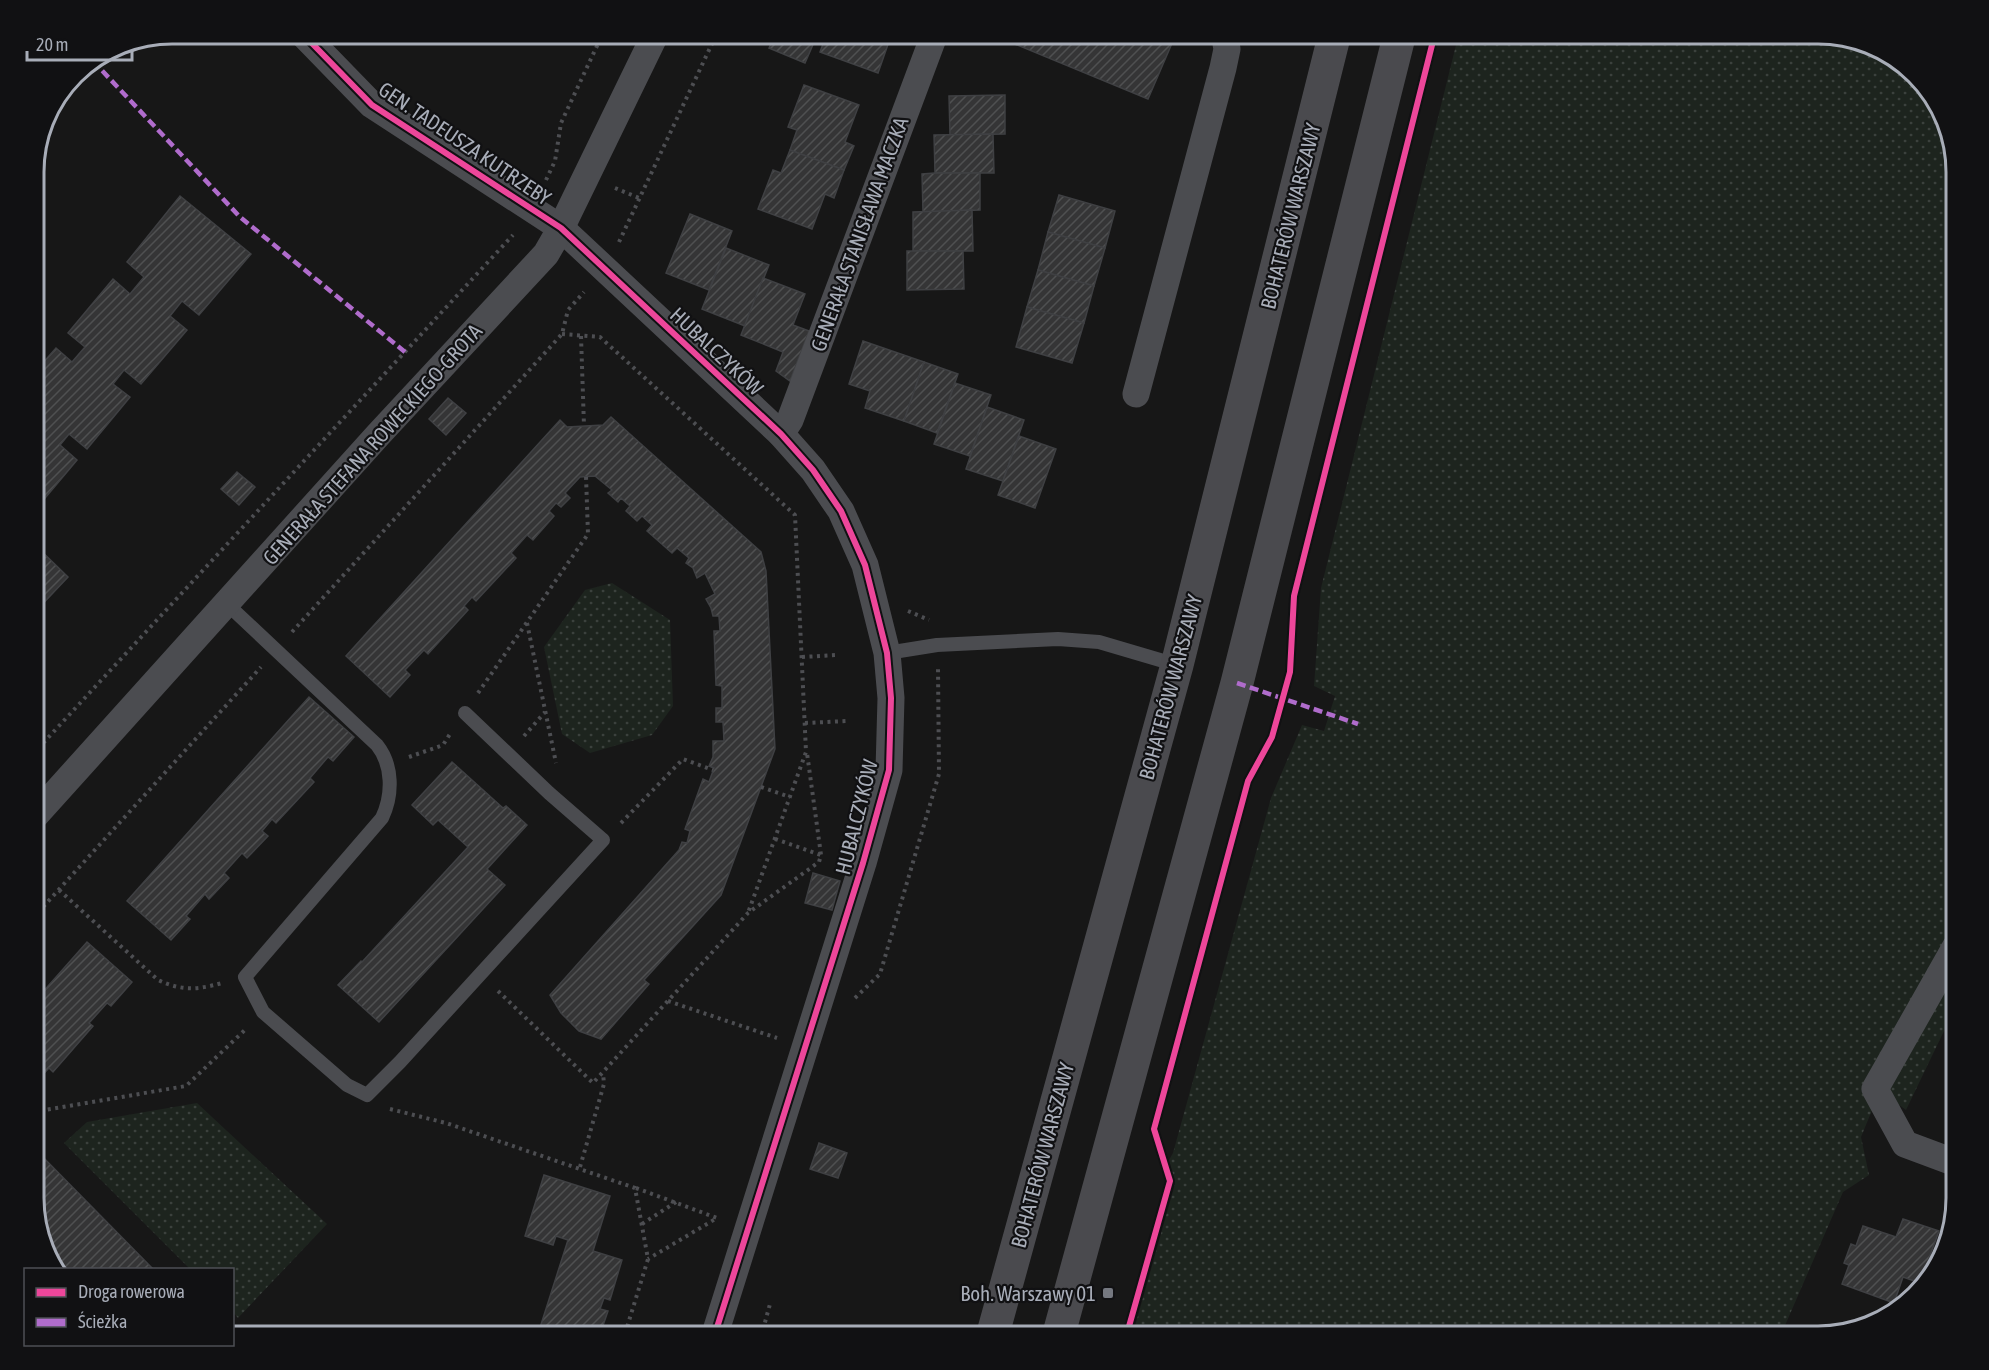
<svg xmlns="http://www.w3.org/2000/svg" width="1989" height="1370" viewBox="0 0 1989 1370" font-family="'Asap Condensed',sans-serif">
  <defs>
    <pattern id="grass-dots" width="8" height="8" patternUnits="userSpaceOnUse" patternTransform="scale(1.5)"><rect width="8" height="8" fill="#1d241e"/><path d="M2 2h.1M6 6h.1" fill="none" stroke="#3b413d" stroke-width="1.8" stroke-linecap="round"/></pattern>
    <pattern id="building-hatch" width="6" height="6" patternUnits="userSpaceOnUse" patternTransform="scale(1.5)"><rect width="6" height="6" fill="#353536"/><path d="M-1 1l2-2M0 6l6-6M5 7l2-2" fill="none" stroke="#4f5051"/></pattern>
  </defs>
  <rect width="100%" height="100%" fill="#171717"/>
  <!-- grass -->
  <g fill="url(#grass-dots)">
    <path d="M1459,33H1817L1895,57L1942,110L1956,171V1006L1906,1110L1880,1091L1861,1137L1869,1175L1843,1192L1780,1337H1132L1175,1184L1169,1160L1173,1153L1271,798L1302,725L1324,731L1335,696L1314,686L1321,588Z"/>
    <path d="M62,90L33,172V163L47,111Z"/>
    <path d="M612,583L670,620L673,706L652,735L590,753L562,734L544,647L585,590Z"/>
    <path d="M197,1103L327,1224L238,1318L233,1312L232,1270L190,1269L64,1143L87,1122Z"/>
  </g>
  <!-- building -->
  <g fill="url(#building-hatch)" stroke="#3f4043" stroke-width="1.5">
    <path d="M776,33H818L805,63L769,48Z"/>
    <path d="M827,33H892L878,73L820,52Z"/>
    <path d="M1007,33H1141L1147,35L1148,33H1154L1173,41L1148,99L1005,40Z"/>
    <path d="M804,85L859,105L845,142L854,146L844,170L790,150L797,130L788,127Z"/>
    <path d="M1005,95V134L950,135L949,96Z"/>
    <path d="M993,134L994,173H935L934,135Z"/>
    <path d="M790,150L844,170L834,198L825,194L812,229L758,209L773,170L781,173Z"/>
    <path d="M935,173H980V210L923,212L922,174Z"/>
    <path d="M1059,195L1115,211L1105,248L1048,232Z"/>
    <path d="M180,196L251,254L199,315L182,301L170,316L187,330L141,384L124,370L113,384L130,397L87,449L69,434L60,445L77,460L35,510L40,514L33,522V374L56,348L72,362L85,347L68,333L113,279L130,294L144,277L127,262Z"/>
    <path d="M972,210L973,251H913V212Z"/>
    <path d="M690,214L732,231L709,290L666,273Z"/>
    <path d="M1048,232L1105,248L1094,286L1038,270Z"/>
    <path d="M726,248L769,265L745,326L702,309Z"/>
    <path d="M907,251H963L964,289L907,290Z"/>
    <path d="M1038,270L1094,286L1084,323L1027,307Z"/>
    <path d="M763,278L805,294L793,325L809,331L790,381L776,371L783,352L741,335Z"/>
    <path d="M1027,307L1084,323L1072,363L1016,347Z"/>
    <path d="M863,341L924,362L904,421L865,408L870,391L849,384Z"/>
    <path d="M924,362L958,374L937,433L904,421Z"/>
    <path d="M955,383L991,395L970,456L934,444Z"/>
    <path d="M448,398L466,413L446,435L429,419Z"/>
    <path d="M987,407L1024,420L1003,481L966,469Z"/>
    <path d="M611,417L761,552L766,571L775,749L721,895L644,980L649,984L601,1039L579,1031L561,1013L550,995L679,850L682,842L687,843L690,831L685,829L703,779L709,782L714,768L709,766L713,757V741H724L723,722H716V708H722V686L716,685L714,631H720L719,616H713L711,608L706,599L715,594L705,573L697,578L693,568L686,563L689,558L677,548L672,553L647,531L652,525L642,516L637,521L626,511L630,506L621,498L618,502L608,493L612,490L595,476L580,477L565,493L570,498L561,507L556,503L549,511L554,516L533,540L527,535L511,553L516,558L476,601L472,597L464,606L468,610L428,654L424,650L405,670L410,675L390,697L346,656L560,420L567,427L603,425Z"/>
    <path d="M1019,436L1056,449L1035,508L998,495Z"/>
    <path d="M237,472L255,487L239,505L221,489Z"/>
    <path d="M33,543L68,577L33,614Z"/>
    <path d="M309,697L354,737L333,761L328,757L310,778L314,782L276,823L272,819L262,831L268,836L247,858L242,853L224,873L229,878L209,899L205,894L186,916L190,919L171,940L127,901Z"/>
    <path d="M452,762L503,808L506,806L527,825L487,869L505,885L379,1022L338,985L361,961L362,962L468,847L438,820L433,825L412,805Z"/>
    <path d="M813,873L840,881L832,910L805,903Z"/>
    <path d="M87,942L132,982L111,1006L107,1003L89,1023L93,1026L53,1072L49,1068L33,1085V1003Z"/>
    <path d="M1956,1070V1098L1947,1095Z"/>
    <path d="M819,1143L847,1153L838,1178L810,1169Z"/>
    <path d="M33,1147L154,1270H67L46,1248L33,1207Z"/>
    <path d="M544,1175L610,1196L593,1251L622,1260L610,1300L604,1298L600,1309L608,1311L599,1337H537L568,1240L556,1236L553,1245L525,1236Z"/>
    <path d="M1903,1219L1939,1231L1920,1283L1903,1277L1894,1303L1842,1284L1849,1265L1844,1263L1851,1244L1856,1246L1863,1226L1896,1237Z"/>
    <path d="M770,1330L797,1337H768Z"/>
  </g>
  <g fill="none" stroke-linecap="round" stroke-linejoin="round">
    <!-- path -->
    <g stroke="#4d4e52" stroke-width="4" stroke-dasharray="3 4.5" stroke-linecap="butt">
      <path d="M546,180L555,161L561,123L603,33"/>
      <path d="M615,188L639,198"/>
      <path d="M619,242L717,33"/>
      <path d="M562,334L600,337L795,515L806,752L748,913"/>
      <path d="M581,336L584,426"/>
      <path d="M908,611L929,620"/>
      <path d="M527,623L556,763"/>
      <path d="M292,632L562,334L568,310L584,292"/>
      <path d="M802,657L837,655"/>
      <path d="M478,693L588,534L586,476"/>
      <path d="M805,723L847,721"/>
      <path d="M524,736L545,712"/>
      <path d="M33,754L513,235"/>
      <path d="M409,757L443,745L450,734"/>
      <path d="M761,787L790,797"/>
      <path d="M621,823L683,759L713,770"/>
      <path d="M775,839L821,855"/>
      <path d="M59,890L158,980C182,991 197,990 222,983"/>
      <path d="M33,918L261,667"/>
      <path d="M498,991L593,1083L748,913L819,862L821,855L807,753"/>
      <path d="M855,998L880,974L939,774L938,668"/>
      <path d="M668,1001L777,1038"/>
      <path d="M390,1109L446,1123L635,1188L648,1259L624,1337"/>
      <path d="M33,1112L186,1086L247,1028"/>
      <path d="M580,1167L604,1084L603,1073"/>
      <path d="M636,1188L717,1218L648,1259"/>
      <path d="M642,1224L676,1202"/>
      <path d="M761,1337L770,1304"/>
    </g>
    <!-- service -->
    <g stroke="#4b4c50" stroke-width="14">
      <path d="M227,604L377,745C393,765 393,795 382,818L245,977L263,1012L347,1085L367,1095L400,1062L603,840L549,793L465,713"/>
      <path d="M887,653L937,645L1058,639L1099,642L1177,665"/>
    </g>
    <!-- minor -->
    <g stroke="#4b4c50" stroke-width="27">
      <path d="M302,33L372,105L561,228L781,434L813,470L841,511L865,565L887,653L891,698L889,770L863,863L714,1337"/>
      <path d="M1136,394L1223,68L1227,49L1224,33"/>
      <path d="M781,434L790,420L935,33"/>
      <path d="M33,818L378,435L546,254L561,228L656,33"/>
      <path d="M1956,946L1875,1089L1905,1144L1956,1163"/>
    </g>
    <!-- secondary -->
    <g stroke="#4a4a4e" stroke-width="33">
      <path d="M992,1337L1177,665L1335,33"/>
      <path d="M1058,1337L1237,683L1400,33"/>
    </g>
    <!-- quiet -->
    <g stroke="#b06ccc" stroke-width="4.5" stroke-dasharray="9 4.5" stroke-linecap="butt">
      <path d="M93,61L240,217L405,352"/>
      <path d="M1237,683L1358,724"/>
    </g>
    <!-- cycleway casing -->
    <g stroke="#111113" stroke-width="10">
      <g id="cycleway">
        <path d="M302,33L372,105L561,228L781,434L813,470L841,511L865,565L887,653L891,698L889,770L863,863L714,1337"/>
        <path d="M1126,1337L1170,1181L1154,1129L1248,781L1272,737L1290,672L1294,596L1435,33"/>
      </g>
    </g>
    <!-- cycleway -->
    <use href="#cycleway" stroke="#ed469a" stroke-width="6"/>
  </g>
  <!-- markers -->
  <rect fill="#757880" stroke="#111113" stroke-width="2" x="1102" y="1287" width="12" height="12" rx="3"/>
  <g text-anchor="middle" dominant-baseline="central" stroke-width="4.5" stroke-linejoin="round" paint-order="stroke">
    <!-- street labels -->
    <g font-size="21" fill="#a8adb8" stroke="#111113">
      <text transform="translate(465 143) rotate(34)">GEN. TADEUSZA KUTRZEBY</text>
      <text transform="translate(1290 216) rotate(-76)">BOHATERÓW WARSZAWY</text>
      <text transform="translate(859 234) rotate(-70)">GENERAŁA STANISŁAWA MACZKA</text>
      <text transform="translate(717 351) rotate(43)">HUBALCZYKÓW</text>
      <text transform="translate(372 444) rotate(-48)">GENERAŁA STEFANA ROWECKIEGO-GROTA</text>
      <text transform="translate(1170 687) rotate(-75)">BOHATERÓW WARSZAWY</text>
      <text transform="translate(856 817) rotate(-76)">HUBALCZYKÓW</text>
      <text transform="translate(1042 1155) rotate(-75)">BOHATERÓW WARSZAWY</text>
    </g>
    <!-- poi labels -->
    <g font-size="21" fill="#a8adb8" stroke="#111113" text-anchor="end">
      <text x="1096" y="1293">Boh. Warszawy 01</text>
    </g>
  </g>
  <!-- crop -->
  <path d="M0 0H1989V1370H0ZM172 44H1818A128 128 0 0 1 1946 172V1198A128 128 0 0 1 1818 1326H172A128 128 0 0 1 44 1198V172A128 128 0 0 1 172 44Z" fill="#111113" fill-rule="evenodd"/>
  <path fill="none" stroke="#a8adb8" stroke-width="3" d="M172 44H1818A128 128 0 0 1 1946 172V1198A128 128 0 0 1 1818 1326H172A128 128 0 0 1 44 1198V172A128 128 0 0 1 172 44Z"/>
  <!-- legend -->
  <rect x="24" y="1268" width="210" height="78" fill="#111113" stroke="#4d4f55" stroke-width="1.5"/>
  <rect x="36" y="1288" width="30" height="9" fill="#ed469a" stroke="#4d4f55" stroke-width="1.5"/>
  <text x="78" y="1298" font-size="18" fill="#a8adb8">Droga rowerowa</text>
  <rect x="36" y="1318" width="30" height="9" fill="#b06ccc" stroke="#4d4f55" stroke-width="1.5"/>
  <text x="78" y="1328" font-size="18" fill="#a8adb8">Ścieżka</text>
  <!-- scale -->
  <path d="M27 51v9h105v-9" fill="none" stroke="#a8adb8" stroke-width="3"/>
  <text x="36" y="51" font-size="18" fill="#a8adb8" stroke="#111113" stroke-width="4.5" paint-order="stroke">20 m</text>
</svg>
